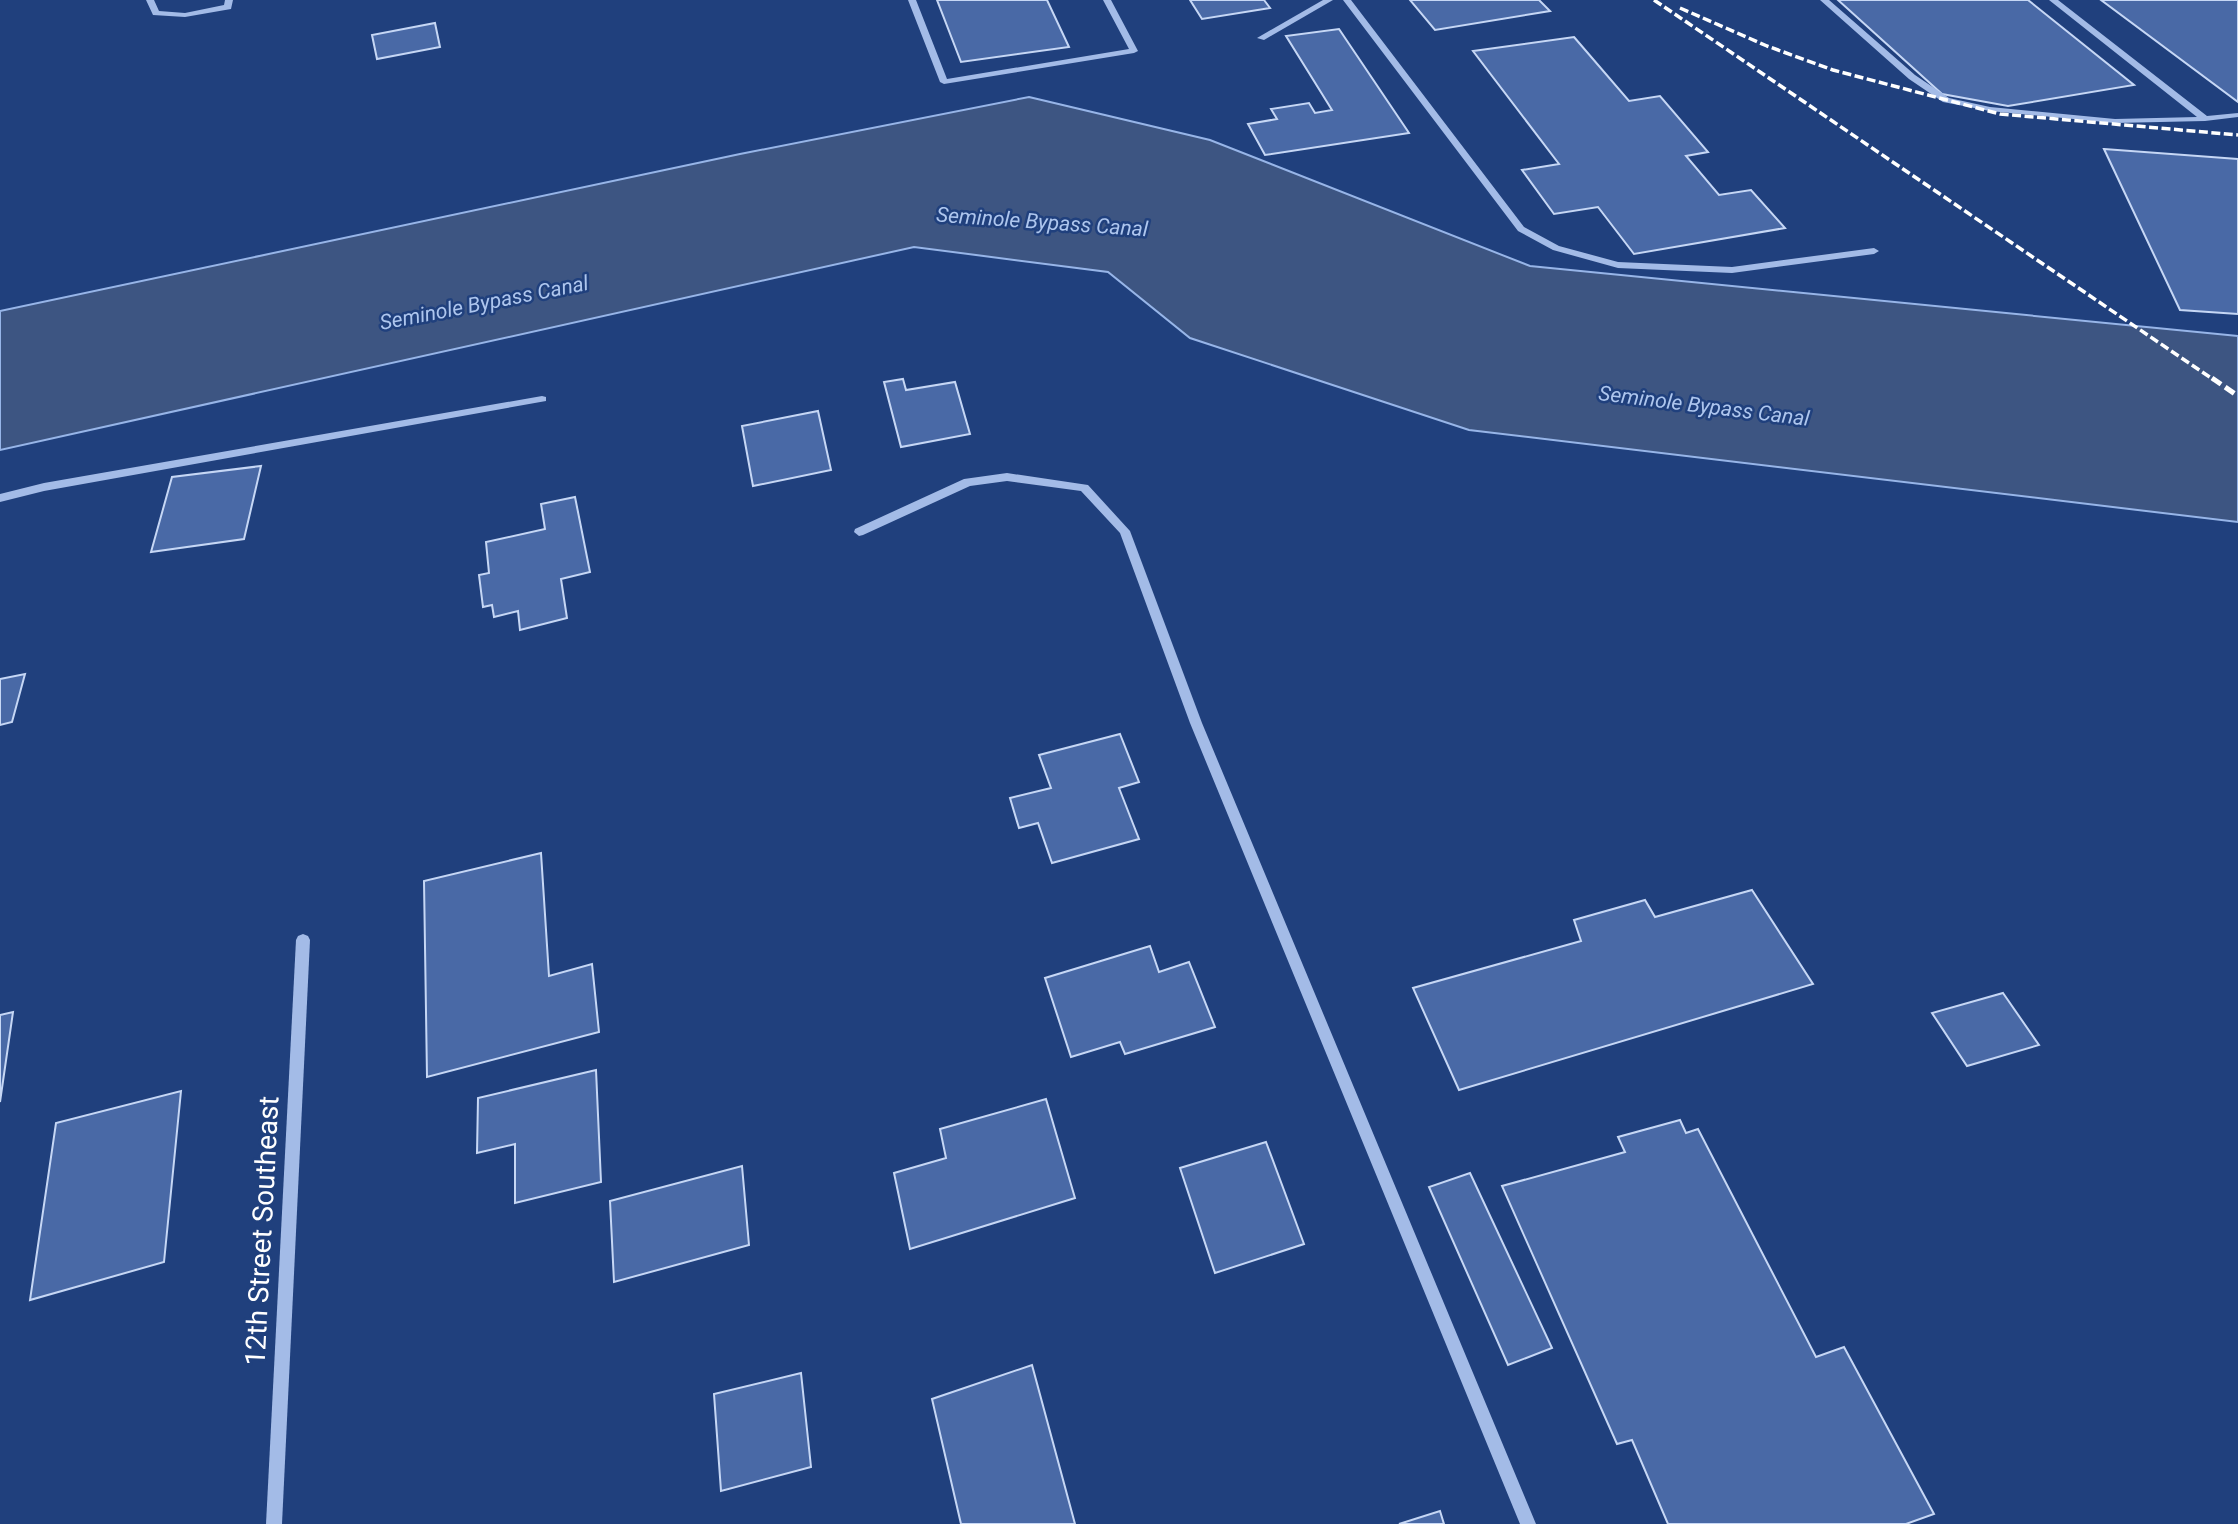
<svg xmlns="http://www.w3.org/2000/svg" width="2238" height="1524" viewBox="0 0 2238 1524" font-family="Roboto,sans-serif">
  <rect width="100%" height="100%" fill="#20407d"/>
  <!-- water -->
  <path fill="#3d5582" stroke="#97b5e8" stroke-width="2" d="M1029,97L1210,140L1530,266L2238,336V522L1469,430L1190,338L1108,272L914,247L0,450V311L740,154Z"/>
  <!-- building -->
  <g fill="#4969a6" stroke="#c6d7f5" stroke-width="2">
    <path d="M937,0H1047L1069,47L961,62Z"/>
    <path d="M1190,0H1264L1270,8L1202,19Z"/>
    <path d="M1410,0H1539L1550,11L1435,30Z"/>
    <path d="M1838,0H2028L2134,85L2008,106L1942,94Z"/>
    <path d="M2101,0H2238V102Z"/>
    <path d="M435,23L440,47L377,59L372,35Z"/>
    <path d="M1339,29L1409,133L1265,155L1248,124L1277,119L1271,109L1309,103L1315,113L1332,110L1286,36Z"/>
    <path d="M1574,37L1629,101L1660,96L1708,152L1686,156L1719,195L1751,190L1785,228L1634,254L1598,207L1554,214L1522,170L1559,164L1473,51Z"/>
    <path d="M2104,149L2238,159V314L2180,310Z"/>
    <path d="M903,379L906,390L955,382L970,434L901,447L884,382Z"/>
    <path d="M818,411L831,470L753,486L742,426Z"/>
    <path d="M261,466L244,539L151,552L172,477Z"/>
    <path d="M575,497L590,572L561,579L567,618L520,630L518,611L494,617L492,605L483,607L479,575L489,573L486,542L545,529L541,504Z"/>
    <path d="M25,674L12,722L0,725V679Z"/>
    <path d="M1120,734L1139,782L1119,788L1139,839L1052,863L1038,823L1019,828L1010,798L1051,788L1039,755Z"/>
    <path d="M541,853L549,976L592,964L599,1032L427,1077L424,881Z"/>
    <path d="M1752,890L1813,984L1459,1090L1413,988L1581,941L1574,920L1645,900L1655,917Z"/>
    <path d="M1150,946L1159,972L1189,962L1215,1027L1125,1054L1120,1042L1071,1057L1045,978Z"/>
    <path d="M2003,993L2039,1045L1967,1066L1932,1013Z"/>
    <path d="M13,1012L0,1102V1015Z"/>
    <path d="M596,1070L601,1182L515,1203V1144L477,1153L478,1098Z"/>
    <path d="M181,1091L164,1262L30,1300L56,1123Z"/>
    <path d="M1046,1099L1075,1198L910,1249L894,1173L946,1158L940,1129Z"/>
    <path d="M1680,1120L1686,1133L1698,1129L1816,1357L1844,1347L1934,1514L1906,1524H1668L1632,1440L1617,1444L1502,1186L1625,1152L1618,1137Z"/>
    <path d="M1266,1142L1304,1244L1215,1273L1180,1168Z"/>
    <path d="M742,1166L749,1245L614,1282L610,1201Z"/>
    <path d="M1470,1173L1552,1348L1508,1365L1429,1187Z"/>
    <path d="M1032,1365L1075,1524H961L932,1399Z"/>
    <path d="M801,1373L811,1467L721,1491L714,1394Z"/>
    <path d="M1440,1511L1444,1524H1399Z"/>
  </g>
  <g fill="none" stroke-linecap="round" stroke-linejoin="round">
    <!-- minor -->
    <g fill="#a3bbe7" fill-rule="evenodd">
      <path d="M146,0H154L159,11L185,13L224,5L225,0H233L231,9L185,17L153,15Z"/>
      <path d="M908,0H916L947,79L1129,49L1103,0H1111L1138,51L1134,53L944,84L940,82Z"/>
      <path d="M1323,0H1333L1264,40L1257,38Z"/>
      <path d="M1343,0H1351L1524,227L1559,246L1618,262L1732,267L1874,248L1879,251L1874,254L1732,273L1618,268L1553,250L1518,231Z"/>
      <path d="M1820,0H1829L1915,75L1949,98L1990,107L2115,119L2197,117L2049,0H2058L2207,116L2238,113V117L2205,121L2115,123L1990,111L1943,102L1909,79Z"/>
      <path d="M542,396L546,397V401L44,491L0,502V494L44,483Z"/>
      <path d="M1007,473L1088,485L1130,531L1202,723L1536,1524H1520L1190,723L1120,533L1081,491L1007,481L970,486L863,535L859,536L854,532L855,529L964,479Z"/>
      <path d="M303,934L308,936L310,940L282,1524H266L296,940L298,936Z"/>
    </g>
    <!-- rail-far1 -->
    <g stroke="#fff" stroke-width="3.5" stroke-dasharray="9 3.5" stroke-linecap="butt">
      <path d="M1654,0L2214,380"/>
      <path d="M1680,8L1767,46L1833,70L2000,114L2238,135"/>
    </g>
    <!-- rail -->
    <path stroke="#fff" stroke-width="5" stroke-dasharray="11 5" stroke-linecap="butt" d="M2212,378L2238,396"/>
  </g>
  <g text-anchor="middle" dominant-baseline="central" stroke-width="5" stroke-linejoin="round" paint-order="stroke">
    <!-- far-water labels -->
    <g font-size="21" font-style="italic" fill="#aec6ee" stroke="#20407d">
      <text transform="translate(1042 222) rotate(4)">Seminole Bypass Canal</text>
      <text transform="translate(484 303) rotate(-11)">Seminole Bypass Canal</text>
      <text transform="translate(1704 406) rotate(7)">Seminole Bypass Canal</text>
    </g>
    <!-- near-street labels -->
    <g font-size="28" fill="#fff" stroke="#20407d">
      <text transform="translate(262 1231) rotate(-87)">12th Street Southeast</text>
    </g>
  </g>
</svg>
